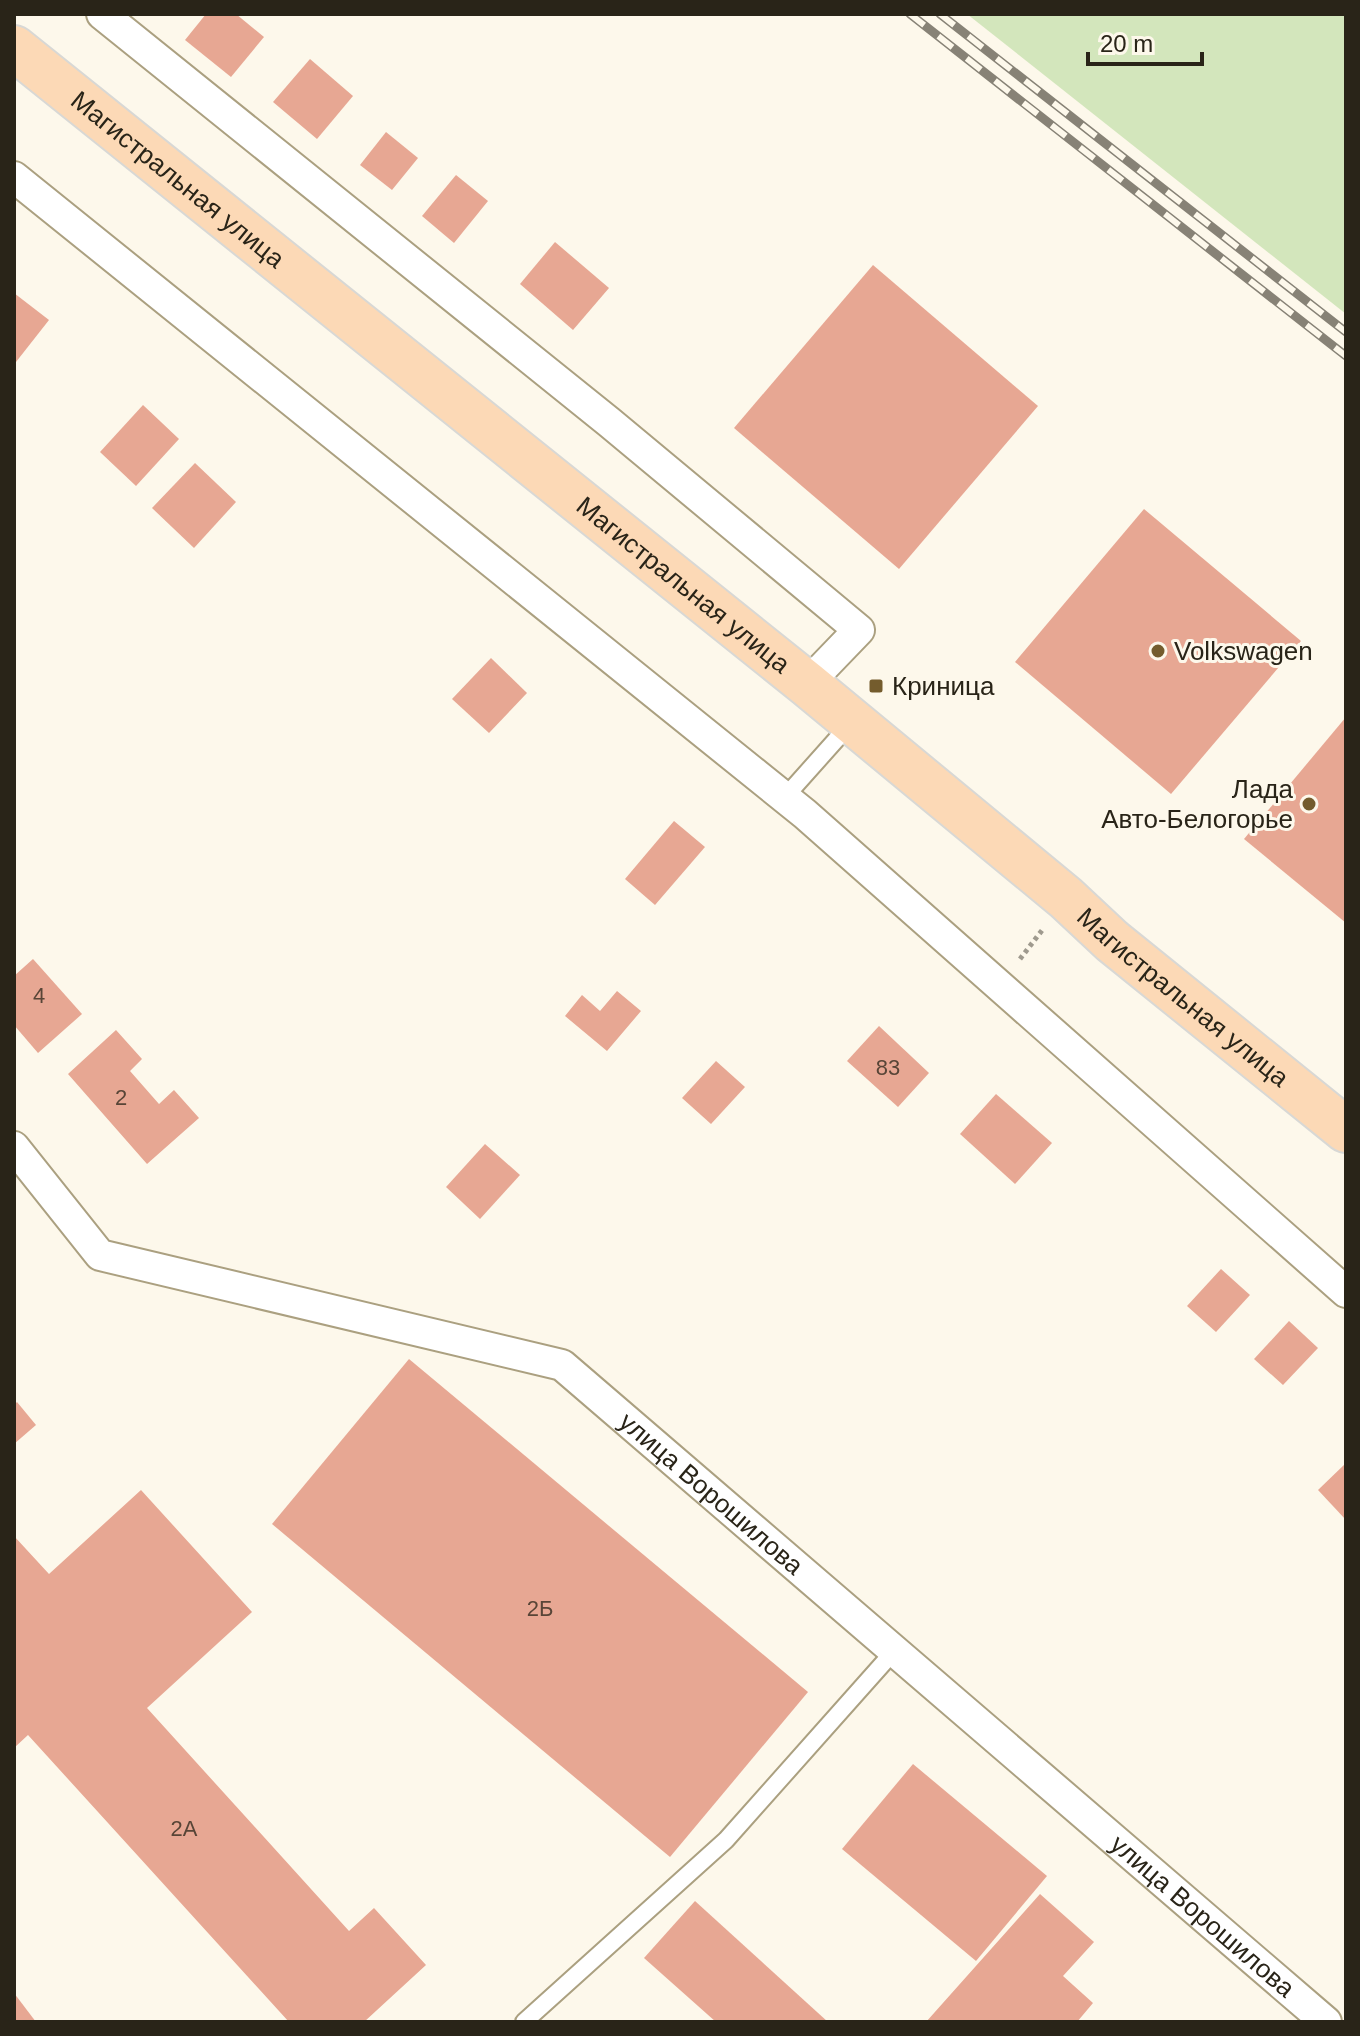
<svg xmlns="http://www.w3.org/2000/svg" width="1360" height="2036" viewBox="0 0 1360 2036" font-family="Helvetica,sans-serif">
  <rect width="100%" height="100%" fill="#fdf8eb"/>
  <!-- green -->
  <path fill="#d3e6bc" d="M967,14H1346V314Z"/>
  <!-- building -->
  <g fill="#e7a793">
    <path d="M206,14H236L264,37L231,77L185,40Z"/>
    <path d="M310,59L353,96L317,139L273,102Z"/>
    <path d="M386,132L418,158L392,190L360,165Z"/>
    <path d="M456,175L488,201L454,243L422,216Z"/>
    <path d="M555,242L609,288L573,330L520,284Z"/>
    <path d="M873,265L1038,406L899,569L734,428Z"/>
    <path d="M14,293L49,320L16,362L14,360Z"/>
    <path d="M143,405L179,439L136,486L100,452Z"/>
    <path d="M195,463L236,502L194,548L152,508Z"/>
    <path d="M1144,509L1301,641L1171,794L1015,662Z"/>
    <path d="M491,658L527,693L489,733L452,699Z"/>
    <path d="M1346,717V923L1244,839Z"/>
    <path d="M674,821L705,847L655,905L625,879Z"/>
    <path d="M33,959L82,1014L38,1053L14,1025V976Z"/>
    <path d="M617,991L641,1011L607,1051L565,1016L582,995L600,1011Z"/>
    <path d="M879,1026L929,1073L898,1107L847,1061Z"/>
    <path d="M116,1030L142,1059L130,1071L159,1104L174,1090L199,1118L147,1164L68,1074Z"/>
    <path d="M716,1061L745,1087L711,1124L682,1098Z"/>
    <path d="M996,1094L1052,1143L1015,1184L960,1134Z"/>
    <path d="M485,1144L520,1175L480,1219L446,1187Z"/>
    <path d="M1221,1269L1250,1295L1216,1332L1187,1306Z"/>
    <path d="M1289,1321L1318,1348L1283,1385L1254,1359Z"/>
    <path d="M409,1359L808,1692L670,1857L272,1524Z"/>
    <path d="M17,1402L36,1425L14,1444V1405Z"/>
    <path d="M1346,1463V1520L1318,1490Z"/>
    <path d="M141,1490L252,1612L147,1708L349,1931L374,1908L426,1965L364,2022H289L28,1735L14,1748V1536L49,1574Z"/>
    <path d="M913,1764L1047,1876L976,1961L842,1849Z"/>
    <path d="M1040,1894L1094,1942L1063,1976L1093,2003L1077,2022H926Z"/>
    <path d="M695,1901L828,2022H716L644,1958Z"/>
    <path d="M14,1993L36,2022H14Z"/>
  </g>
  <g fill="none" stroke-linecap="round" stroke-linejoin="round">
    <!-- service casing -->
    <g stroke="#aba080" stroke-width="20">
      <g id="service">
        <path d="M785,797L851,723"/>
        <path d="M524,2022L726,1840L895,1650"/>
      </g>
    </g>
    <!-- minor casing -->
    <g stroke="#aba080" stroke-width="34">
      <g id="minor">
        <path d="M102,14L609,422L859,630L807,684"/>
        <path d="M14,177L805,814L1346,1292"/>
        <path id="s1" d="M14,1147L100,1255L562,1365L1326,2022"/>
      </g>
    </g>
    <!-- primary casing -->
    <g stroke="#d8d8d5" stroke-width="48">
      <g id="primary">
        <path id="s2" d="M14,48L807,684L1066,898L1112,941L1346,1130"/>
      </g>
    </g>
    <!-- path -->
    <path stroke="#9f9a8e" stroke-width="5" stroke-dasharray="4 4" stroke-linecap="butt" d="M1020,959L1043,929"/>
    <!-- service -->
    <use href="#service" stroke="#fff" stroke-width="16"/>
    <!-- minor -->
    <use href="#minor" stroke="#fff" stroke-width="30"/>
    <!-- primary -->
    <use href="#primary" stroke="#fcd9b6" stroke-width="44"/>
    <!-- rail casing -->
    <g stroke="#878276" stroke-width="9">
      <g id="rail">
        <path d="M910,14L1346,356"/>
        <path d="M940,14L1346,332"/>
      </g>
    </g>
    <!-- rail -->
    <use href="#rail" stroke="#fdf8eb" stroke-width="6" stroke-dasharray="18" stroke-linecap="butt"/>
  </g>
  <!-- markers -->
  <g fill="#745c2d" stroke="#fdf8eb" stroke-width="3">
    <circle cx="1158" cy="651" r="8"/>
    <rect x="868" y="678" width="16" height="16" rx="4"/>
    <circle cx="1309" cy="804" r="8"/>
  </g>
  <g text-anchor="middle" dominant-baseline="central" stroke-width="6" stroke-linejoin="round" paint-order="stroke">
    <!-- number labels -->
    <g font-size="22" fill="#584537">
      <text x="39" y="995">4</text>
      <text x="888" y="1067">83</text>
      <text x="121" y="1097">2</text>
      <text x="540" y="1608">2Б</text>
      <text x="184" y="1828">2А</text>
    </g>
    <!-- street labels -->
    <g font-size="26" fill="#292418" stroke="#fdf8eb">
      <text stroke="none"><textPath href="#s2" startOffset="210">Магистральная улица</textPath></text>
      <text stroke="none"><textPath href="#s2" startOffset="858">Магистральная улица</textPath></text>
      <text stroke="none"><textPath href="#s2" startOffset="1506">Магистральная улица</textPath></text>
      <text stroke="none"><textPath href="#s1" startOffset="810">улица Ворошилова</textPath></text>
      <text stroke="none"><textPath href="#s1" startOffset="1458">улица Ворошилова</textPath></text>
    </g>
    <!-- poi labels -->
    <g font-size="26" fill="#292418" stroke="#fdf8eb" text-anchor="start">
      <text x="1174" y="651">Volkswagen</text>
      <text x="892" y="686">Криница</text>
      <text x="1293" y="789" text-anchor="end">Лада<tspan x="1293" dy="30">Авто-Белогорье</tspan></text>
    </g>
  </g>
  <!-- border -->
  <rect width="1360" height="2036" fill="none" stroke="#292418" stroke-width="32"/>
  <!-- scale -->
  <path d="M1088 52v12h114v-12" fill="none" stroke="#292418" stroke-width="4"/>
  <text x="1100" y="52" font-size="24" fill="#292418" stroke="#fdf8eb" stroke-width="6" paint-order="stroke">20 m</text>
</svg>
